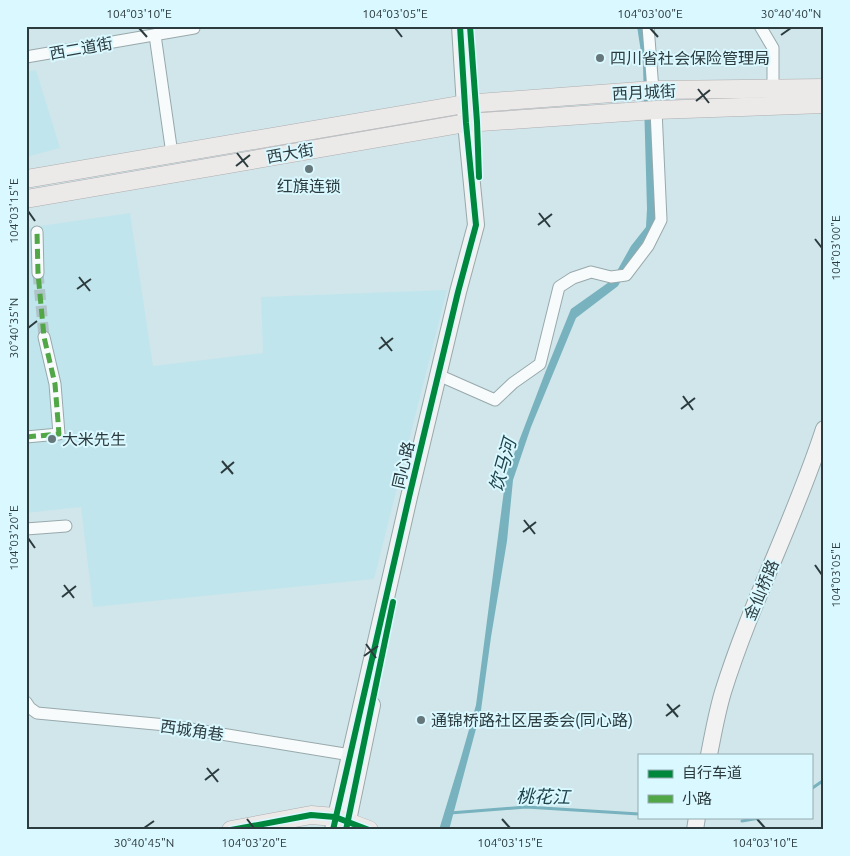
<svg xmlns="http://www.w3.org/2000/svg" width="850" height="856" viewBox="0 0 850 856" font-family="Ubuntu,'Noto Sans SC',sans-serif">
  <rect width="100%" height="100%" fill="#d0e6ea"/>
  <!-- built -->
  <g fill="#c1e5ed">
    <path d="M36,70L60,148L26,157V72Z"/>
    <path d="M130,213L153,366L263,353L261,297L447,290L374,579L93,607L81,507L26,513V228Z"/>
  </g>
  <!-- water -->
  <path fill="#77b2be" d="M637,26H645L657,195L655,225L639,248L618,286L576,318L531,427L513,480L507,541L491,637L481,710L449,830H439L460,761L476,705L506,475L545,373L571,309L612,280L631,246L646,227L647,209L643,65Z"/>
  <g fill="none" stroke-linecap="round" stroke-linejoin="round">
    <!-- stream -->
    <g stroke="#77b2be" stroke-width="3">
      <path d="M811,789L824,780"/>
      <path d="M450,813L526,807L639,814"/>
      <path d="M742,821L765,817"/>
    </g>
    <!-- street-tunnel -->
    <path stroke="#afc4c8" stroke-width="11" stroke-dasharray="11 5.5" stroke-linecap="butt" d="M38,273L44,337"/>
    <!-- street casing -->
    <g stroke="#98a9ac" stroke-width="13">
      <g id="street">
        <path d="M648,26L653,90"/>
        <path d="M760,26L773,48V89"/>
        <path d="M155,35L172,154"/>
        <path d="M26,57L194,28V26"/>
        <path d="M37,232L38,273"/>
        <path d="M445,378L495,400L513,383L540,364L559,287L573,278L591,272L611,277L626,275L648,246L661,220L656,110"/>
        <path d="M26,437L59,434L55,384L44,337"/>
        <path d="M26,529L66,526"/>
        <path d="M26,702L30,708L37,713L166,725L357,756"/>
      </g>
    </g>
    <!-- secondary casing -->
    <g stroke="#98a9ac" stroke-width="18">
      <g id="secondary">
        <path d="M709,755C713,734 717,712 723,692C751,602 795,519 824,429"/>
        <path d="M333,830L409,497L458,292L476,225L466,123L460,26"/>
        <path d="M346,830L372,705"/>
        <path d="M695,830L697,817"/>
      </g>
    </g>
    <!-- primary casing -->
    <g stroke="#aeadaf" stroke-width="19">
      <g id="primary">
        <path d="M26,179L465,104L653,90L824,88"/>
        <path d="M26,199L466,123L656,110L824,104"/>
        <path d="M231,830L311,815L335,817L369,830"/>
      </g>
    </g>
    <!-- street -->
    <use href="#street" stroke="#f8fbfc" stroke-width="11"/>
    <!-- secondary -->
    <use href="#secondary" stroke="#f2f2f2" stroke-width="16"/>
    <!-- primary -->
    <use href="#primary" stroke="#ece9e9" stroke-width="18"/>
    <!-- quiet -->
    <path stroke="#51a646" stroke-width="5" stroke-dasharray="10 5" stroke-linecap="butt" d="M26,437L59,434L55,384L44,337L38,273L37,232"/>
    <!-- cycleway casing -->
    <g stroke="#d9f8ff" stroke-width="9">
      <g id="cycleway">
        <path d="M470,26L477,122L479,177"/>
        <path d="M231,830L311,815L335,817L369,830"/>
        <path d="M333,830L409,497L458,292L476,225L466,123L460,26"/>
        <path d="M346,830L393,602"/>
      </g>
    </g>
    <!-- cycleway -->
    <use href="#cycleway" stroke="#00873e" stroke-width="6"/>
  </g>
  <!-- ticks -->
  <path fill="none" stroke="#2c3b3e" stroke-width="2" d="M139,28L147,37M395,28L402,37M650,28L658,37M781,35L791,28M698,89L709,103M696,101L710,90M237,153L248,167M236,166L250,155M28,211L35,221M539,213L550,227M538,225L552,214M815,239L822,248M79,277L90,291M77,289L91,279M28,328L37,321M381,337L392,351M379,349L393,338M683,396L693,410M681,409L695,398M222,461L233,474M221,473L234,462M524,520L535,534M523,532L536,522M28,538L35,548M815,565L822,575M64,585L74,598M62,597L76,586M366,644L376,658M364,656L378,646M667,704L678,717M666,716L680,705M207,768L218,782M205,780L219,769M247,819L254,828M502,819L510,828M757,819L765,828M144,828L154,821"/>
  <!-- markers -->
  <g fill="#65777a" stroke="#d9f8ff" stroke-width="2">
    <circle cx="600" cy="58" r="5"/>
    <circle cx="309" cy="169" r="5"/>
    <circle cx="52" cy="439" r="5"/>
    <circle cx="421" cy="720" r="5"/>
  </g>
  <g text-anchor="middle" dominant-baseline="central" stroke-width="4" stroke-linejoin="round" paint-order="stroke">
    <!-- street labels -->
    <g font-size="16" fill="#2c3b3e" stroke="#d9f8ff">
      <text transform="translate(81 48) rotate(-10)">西二道街</text>
      <text transform="translate(644 92) rotate(-3)">西月城街</text>
      <text transform="translate(290 153) rotate(-10)">西大街</text>
      <text transform="translate(403 465) rotate(-77)">同心路</text>
      <text transform="translate(761 590) rotate(-67)">金仙桥路</text>
      <text transform="translate(192 730) rotate(8)">西城角巷</text>
    </g>
    <!-- poi labels -->
    <g font-size="16" fill="#2c3b3e" stroke="#d9f8ff" text-anchor="start">
      <text x="610" y="58">四川省社会保险管理局</text>
      <text x="309" y="186" text-anchor="middle">红旗连锁</text>
      <text x="62" y="439">大米先生</text>
      <text x="431" y="720">通锦桥路社区居委会(同心路)</text>
    </g>
    <!-- water labels -->
    <g font-size="18" font-style="italic" fill="#1f434b" stroke="#d9f8ff">
      <text transform="translate(502 465) rotate(-74)">饮马河</text>
      <text transform="translate(543 796) rotate(1)">桃花江</text>
    </g>
  </g>
  <!-- border -->
  <rect width="850" height="856" fill="none" stroke="#d9f8ff" stroke-width="55"/>
  <!-- legend -->
  <rect x="638" y="754" width="175" height="65" fill="#d9f8ff" stroke="#94acb2"/>
  <rect x="648" y="770" width="25" height="8" fill="#00873e" stroke="#94acb2"/>
  <text x="682" y="778" font-size="15" fill="#2c3b3e">自行车道</text>
  <rect x="648" y="795" width="25" height="8" fill="#51a646" stroke="#94acb2"/>
  <text x="682" y="804" font-size="15" fill="#2c3b3e">小路</text>
  <rect x="28" y="28" width="794" height="800" fill="none" stroke="#2c3b3e" stroke-width="2"/>
  <g font-size="12" text-anchor="middle" fill="#2c3b3e">
    <text x="139" y="18">104°03'10"E</text>
    <text x="395" y="18">104°03'05"E</text>
    <text x="650" y="18">104°03'00"E</text>
    <text x="791" y="18">30°40'40"N</text>
    <text transform="translate(14 211) rotate(-90)" y="4">104°03'15"E</text>
    <text transform="translate(836 248) rotate(-90)" y="4">104°03'00"E</text>
    <text transform="translate(14 328) rotate(-90)" y="4">30°40'35"N</text>
    <text transform="translate(14 538) rotate(-90)" y="4">104°03'20"E</text>
    <text transform="translate(836 575) rotate(-90)" y="4">104°03'05"E</text>
    <text x="144" y="847">30°40'45"N</text>
    <text x="254" y="847">104°03'20"E</text>
    <text x="510" y="847">104°03'15"E</text>
    <text x="765" y="847">104°03'10"E</text>
  </g>
</svg>
